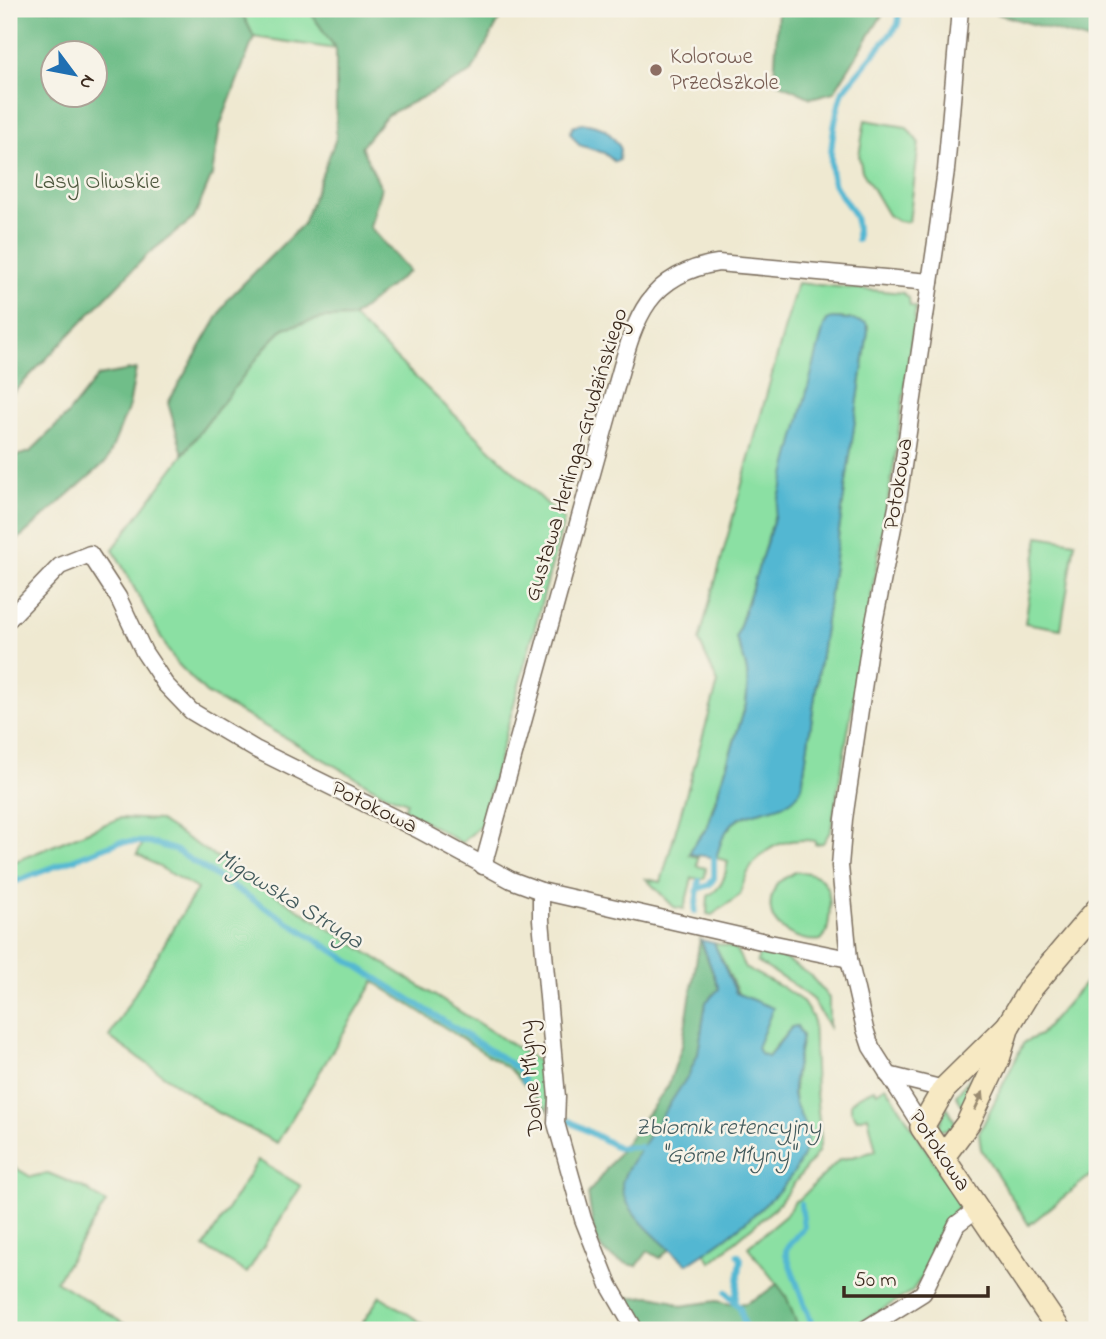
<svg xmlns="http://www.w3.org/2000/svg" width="1106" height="1339" viewBox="0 0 1106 1339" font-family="'Indie Flower',sans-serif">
  <rect width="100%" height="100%" fill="#f7f3e8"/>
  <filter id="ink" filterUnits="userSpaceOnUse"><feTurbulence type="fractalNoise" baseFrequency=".0143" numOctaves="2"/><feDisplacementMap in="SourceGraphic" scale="14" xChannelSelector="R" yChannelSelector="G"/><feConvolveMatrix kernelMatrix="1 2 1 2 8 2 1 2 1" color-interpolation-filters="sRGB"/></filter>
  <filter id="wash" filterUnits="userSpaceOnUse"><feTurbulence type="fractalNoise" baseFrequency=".00686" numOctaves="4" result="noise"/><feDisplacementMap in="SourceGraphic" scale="28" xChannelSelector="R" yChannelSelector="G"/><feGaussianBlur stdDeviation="1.57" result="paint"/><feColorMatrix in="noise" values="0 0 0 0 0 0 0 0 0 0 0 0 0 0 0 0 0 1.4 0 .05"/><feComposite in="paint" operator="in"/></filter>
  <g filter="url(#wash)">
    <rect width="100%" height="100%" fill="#efe9d1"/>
    <!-- green -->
    <g fill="#8be0a3" stroke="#638560" stroke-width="2">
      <path d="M240,9H308L336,49L254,37Z"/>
      <path d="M865,120L906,127L919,143L909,222L898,221L888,215L862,171L859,156Z"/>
      <path d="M797,283L903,293L909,298L910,306L916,307L894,465L831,830L823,843L815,844V841C776,835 748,857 740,895L712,915L707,914L708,896C723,887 725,877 728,861L716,858L722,837L734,822L802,786L867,337L868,326C858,319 839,316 827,320L772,525L736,638C747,664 750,675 746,704L706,828L692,847L689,855L698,857L697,866L706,868L705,877L703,879L692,878L684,909L674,907L646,879L661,882L718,683L699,641Z"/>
      <path d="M353,317L564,520L481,825L462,843L404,809L407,802L383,793L206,693L177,663L168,650L113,549L233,388L269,343L284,328L323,318Z"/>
      <path d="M1039,536L1075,542L1061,629L1025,623Z"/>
      <path d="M120,818L158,820L541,1063H548L549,1104L547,1110L511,1070L374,982L277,1143L216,1112L109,1037L197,889L137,854L145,840L120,842L18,879L9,875V864Z"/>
      <path d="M795,872C828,871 832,892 829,919C828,927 828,933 821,940C803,943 774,931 771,911C769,901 773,892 777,883Z"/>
      <path d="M714,943C742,950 733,945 745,968L782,987L802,1001L813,1018L816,1093L821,1140L818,1152L776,1207L711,1262L704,1252L725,1237L802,1156C813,1124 793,1117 794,1091C794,1073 799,1054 802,1035L799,1029L792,1027L767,1057L761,1055L757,1048L760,1039Z"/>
      <path d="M760,951L780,956L810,975L829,998V1027L813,1000L790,982L757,962Z"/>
      <path d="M1097,969V1170L1029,1225L981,1149L979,1133L1024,1042L1040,1035Z"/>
      <path d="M993,1051L967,1113L956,1095Z"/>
      <path d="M886,1086L961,1204L954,1211L925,1273L911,1292L848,1330H799L786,1296L748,1247L785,1216L795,1201L801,1198L839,1160L876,1151L868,1116L857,1119L851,1110V1103L857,1097L874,1089L877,1092Z"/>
      <path d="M947,1107L957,1126L944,1130H940L938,1127Z"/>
      <path d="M258,1160L301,1186L247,1273L204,1247Z"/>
      <path d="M9,1164L31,1177L48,1173L84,1188L106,1203L56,1281L134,1330H9Z"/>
      <path d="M380,1296L433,1330H358Z"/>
    </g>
    <!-- forest -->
    <g fill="#70be89" stroke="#567454" stroke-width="2" fill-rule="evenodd">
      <path d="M9,9H240L254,37L220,126L212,175L194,218L148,254L9,397ZM94,52V94H52V52Z"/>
      <path d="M308,9H505L471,73L387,115L361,147L381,187L370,227L409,271L353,317L323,318L284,328L269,343L183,454L168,403L228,299L303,224L336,138V49Z"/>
      <path d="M778,9H886L834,92L811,98L774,81Z"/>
      <path d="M981,9H1097V43Z"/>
      <path d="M136,369L129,406L107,461L9,547V458L30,452L66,416L98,376Z"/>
      <path d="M700,939L719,989L706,1002L698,1054L689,1074L652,1231L670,1249L660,1258L648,1251L637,1266C590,1257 595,1234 588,1194L668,1086L682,1046Z"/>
      <path d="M777,1284L786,1296L799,1330H642L625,1298L652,1296L670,1300L681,1306L717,1301L730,1304L746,1303L762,1295Z"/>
    </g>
    <!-- water -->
    <g fill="#53b7d2" stroke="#477078" stroke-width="2">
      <path d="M581,123C604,126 607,129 620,147L619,160L615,162L604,153L579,145L570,133L573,127Z"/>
      <path d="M832,318L848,319L866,323L868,331L802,786C793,814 751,806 732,824C722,834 720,846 716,858L690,854L692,847L707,828L746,704C750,675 747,665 736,638L772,525L824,326L827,320Z"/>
      <path d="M701,940L714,943L736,993L773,1008L757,1048L761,1055L764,1054L768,1057L792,1027L797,1026L802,1036C800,1051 792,1080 793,1094C795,1110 808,1124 807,1140C804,1184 722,1242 687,1264C668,1247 620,1211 622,1183C623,1178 626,1172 628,1168L689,1074L698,1054L706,1002L719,989Z"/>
    </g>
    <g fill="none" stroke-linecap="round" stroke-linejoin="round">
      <!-- stream -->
      <g stroke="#53b7d2" stroke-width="6">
        <path d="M857,240C858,208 849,211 836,187C824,167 836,112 843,91L898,25L899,9"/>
        <path d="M9,884L119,842H149L175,850L508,1062L519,1070L524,1081"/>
        <path d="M698,889L709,885L714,878V858"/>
        <path d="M695,911L699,881"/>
        <path d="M569,1121L619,1148L640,1147"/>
        <path d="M801,1204L804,1227L786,1249V1254L812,1325V1330"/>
        <path d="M726,1292L740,1308L746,1330"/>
        <path d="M735,1303L741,1259L738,1255"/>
      </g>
    </g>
  </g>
  <g filter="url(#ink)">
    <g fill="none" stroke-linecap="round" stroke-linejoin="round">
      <!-- street casing -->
      <g stroke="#7a6d5d" stroke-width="19">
        <g id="street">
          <path d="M9,619L60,566L90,554L118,597L144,652L156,670L165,684L191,711L255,749L417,829L511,880L541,891L770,943L849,959"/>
          <path d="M483,866L614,394C633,330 640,275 718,263L930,282"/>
          <path d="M541,891V920L557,1097L556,1123L583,1219L609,1285L635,1330"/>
          <path d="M888,1075L944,1089"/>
          <path d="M922,1127L871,1047L865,1029L849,959L840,866L844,819L869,648L897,507L937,235L946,170L960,9"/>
          <path d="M864,1330L923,1293L957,1224L977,1209"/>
        </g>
      </g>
      <!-- secondary casing -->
      <g stroke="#7a6d5d" stroke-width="26">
        <g id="secondary">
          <path d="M1008,1026L944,1089L922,1127L1059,1330"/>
          <path d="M942,1158L968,1123L998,1059L1008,1026L1031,988L1097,910"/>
        </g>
      </g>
      <!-- street -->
      <use href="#street" stroke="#fff" stroke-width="16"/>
      <!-- secondary -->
      <use href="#secondary" stroke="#f7e9c3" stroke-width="23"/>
    </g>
    <!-- one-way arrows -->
    <defs><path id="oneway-solid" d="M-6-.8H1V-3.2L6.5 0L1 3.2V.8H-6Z" transform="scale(1.75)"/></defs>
    <use fill="#998a70" href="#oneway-solid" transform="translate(979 1101) rotate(-65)"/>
  </g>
  <!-- markers -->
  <circle fill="#8d6e63" stroke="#f7f3e8" stroke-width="2.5" cx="656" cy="70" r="7"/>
  <g text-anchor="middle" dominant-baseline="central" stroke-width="5" stroke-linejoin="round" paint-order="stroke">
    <!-- education labels -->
    <g font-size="23" fill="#785e54" stroke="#f7f3e8" text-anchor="start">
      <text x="670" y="57">Kolorowe<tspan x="670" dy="26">Przedszkole</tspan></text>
    </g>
    <!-- park labels -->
    <g font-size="23" fill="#4f583f" stroke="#f7f3e8">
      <text x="97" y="182">Lasy Oliwskie</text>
    </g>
    <!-- street labels -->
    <g font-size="23" fill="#3b2a1e" stroke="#f7f3e8">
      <text transform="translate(577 455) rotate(-73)">Gustawa Herlinga-Grudzińskiego</text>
      <text transform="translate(899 484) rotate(-81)">Potokowa</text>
      <text transform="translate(374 808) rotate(26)">Potokowa</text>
      <text transform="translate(532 1078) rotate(-95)">Dolne Młyny</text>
      <text transform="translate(939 1151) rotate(56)">Potokowa</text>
    </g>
    <!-- water labels -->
    <g font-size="24" font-style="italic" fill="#435b5d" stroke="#f7f3e8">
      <text transform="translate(289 900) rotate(32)">Migowska Struga</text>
      <text x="728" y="1128">Zbiornik retencyjny<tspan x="728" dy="28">"Górne Młyny"</tspan></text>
    </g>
  </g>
  <!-- margin -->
  <rect width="1106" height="1339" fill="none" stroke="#f7f3e8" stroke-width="35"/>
  <!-- north arrow -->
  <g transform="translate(74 74) rotate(122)"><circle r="33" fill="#f7f3e8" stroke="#aca397" stroke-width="2"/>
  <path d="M0-5L12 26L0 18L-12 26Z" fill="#1f6fb2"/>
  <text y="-10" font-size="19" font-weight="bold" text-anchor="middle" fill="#3b2a1e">N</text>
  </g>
  <!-- scale -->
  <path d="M844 1286v10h144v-10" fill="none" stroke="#3b2a1e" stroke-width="3.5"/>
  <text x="854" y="1286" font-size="21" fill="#3b2a1e" stroke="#f7f3e8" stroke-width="5" paint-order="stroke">50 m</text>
</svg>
